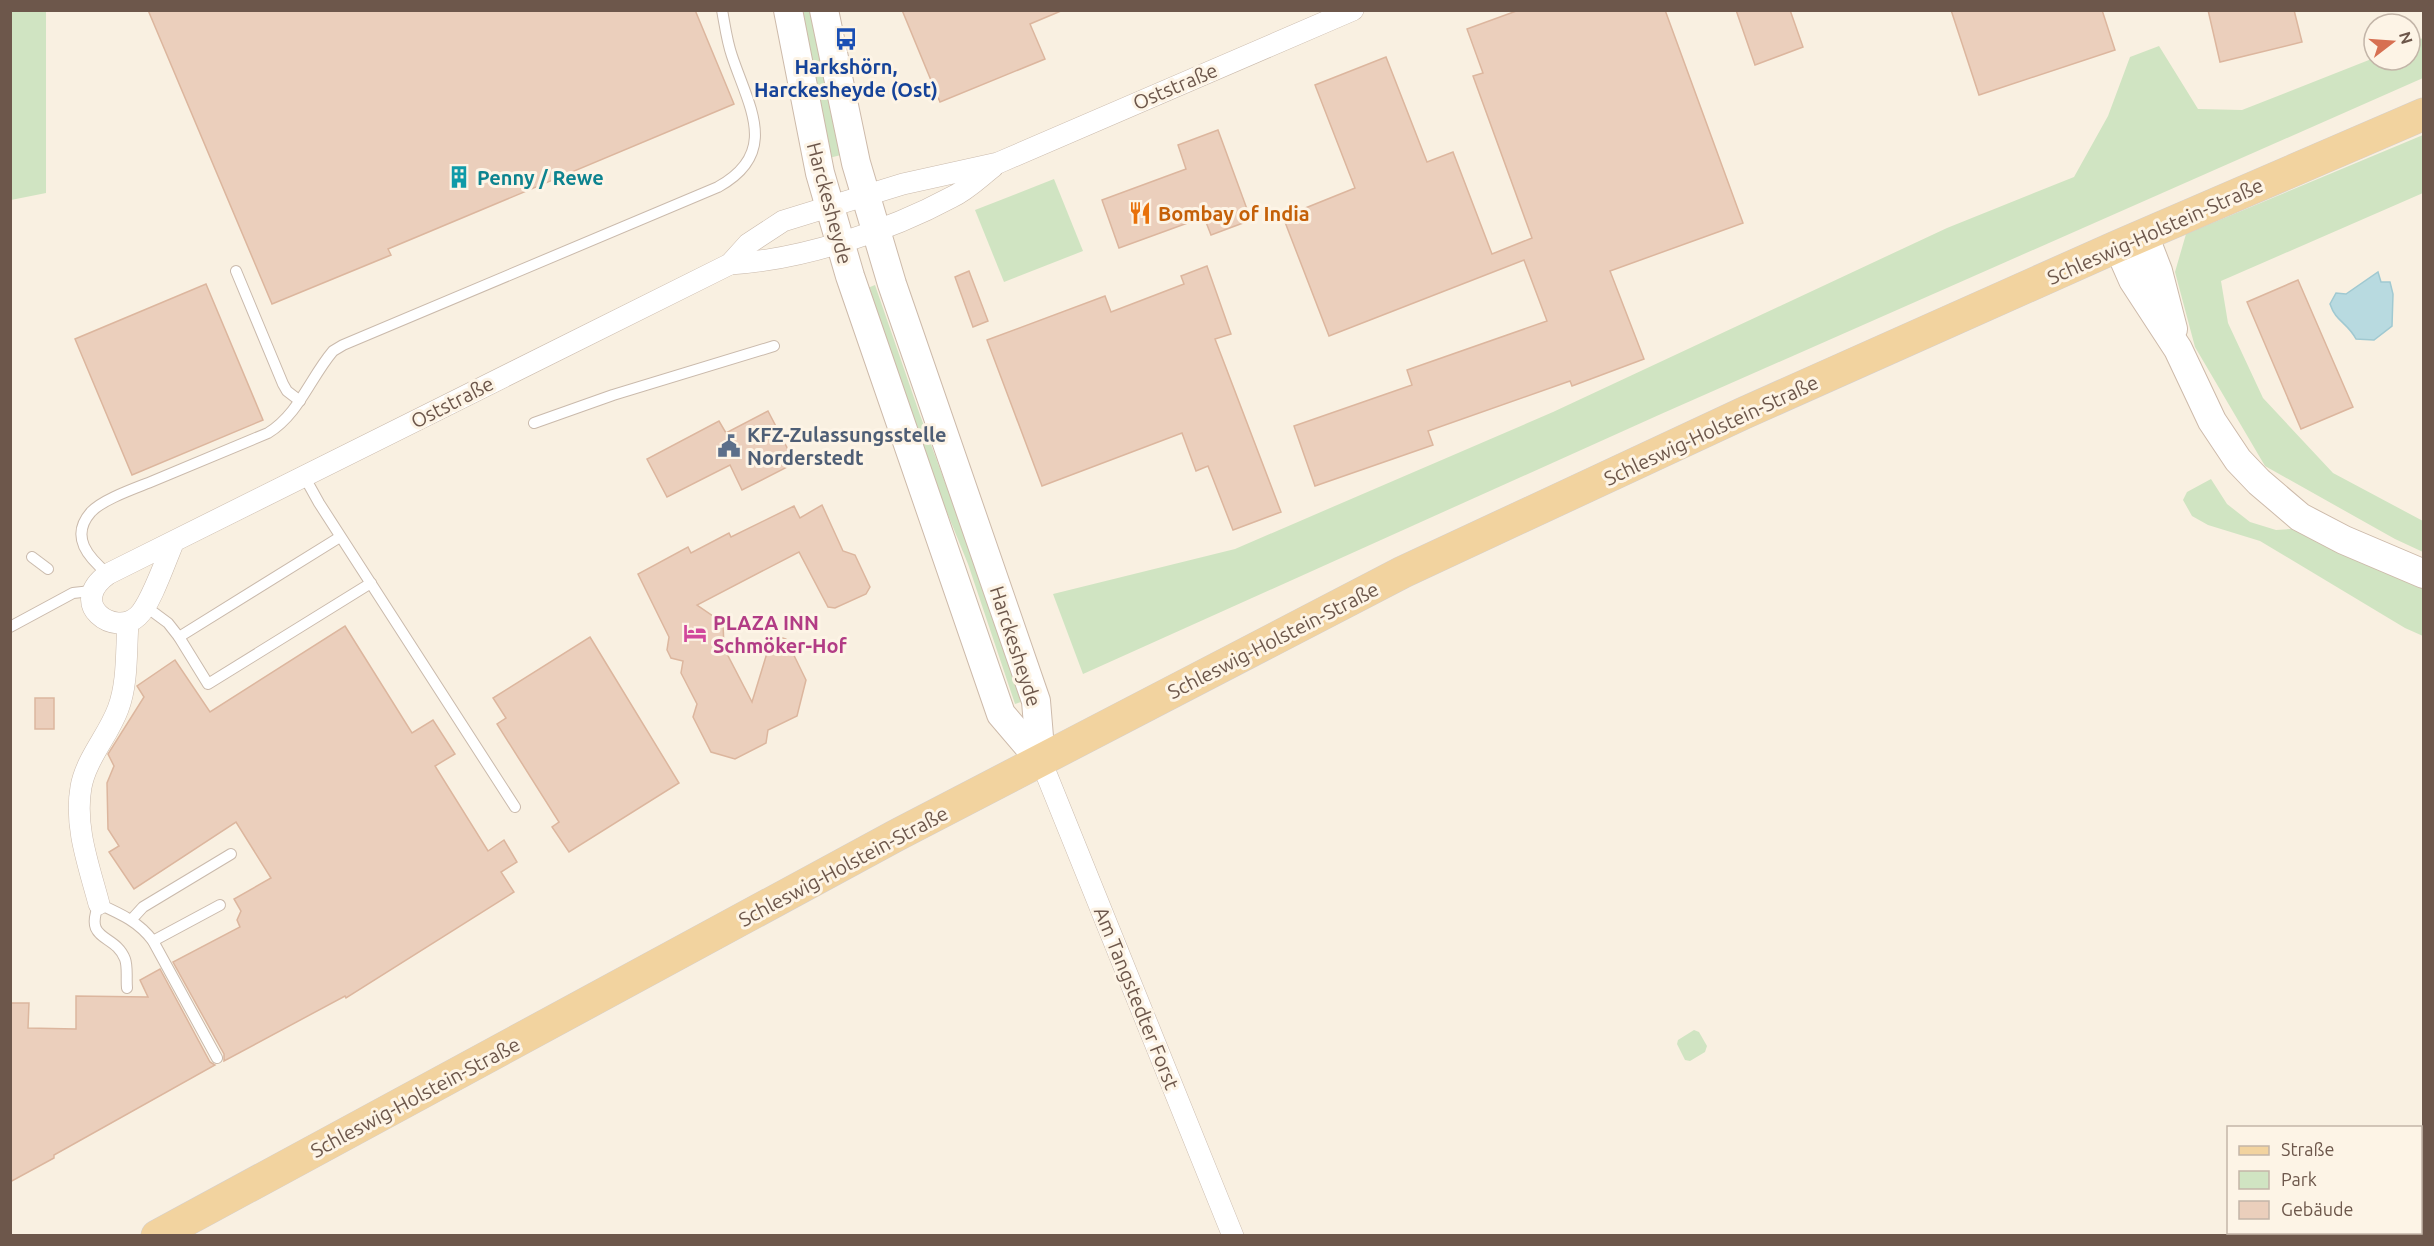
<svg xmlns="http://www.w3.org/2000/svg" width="2434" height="1246" viewBox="0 0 2434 1246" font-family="Ubuntu,sans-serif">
  <rect width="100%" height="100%" fill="#f9f0e1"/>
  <!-- green -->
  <g fill="#d0e4c2">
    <path d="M10,11H46V193L11,200Z"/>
    <path d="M803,11H812L845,154L829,158Z"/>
    <path d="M2423,38V78L1661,414L1083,674L1053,594L1235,549L1553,412L1947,228L2074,177L2108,116L2130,57L2159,46L2198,109L2242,110L2374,58V60H2410V43Z"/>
    <path d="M2423,135V193L2221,281L2228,323L2263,398L2333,473L2423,521V552L2395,539L2265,466L2195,347L2175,272L2186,234Z"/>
    <path d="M1054,179L1083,251L1004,282L975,210Z"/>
    <path d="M875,285L920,415L1026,700L1015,704L968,564L909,419L865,289Z"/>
    <path d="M2211,479L2227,504L2250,522L2276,530L2305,528L2423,582V636L2405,628L2260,541L2208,525L2192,516L2183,500L2187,492Z"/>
    <path d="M1694,1030L1699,1032L1707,1046L1705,1052L1690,1061L1685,1060L1677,1044L1678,1040Z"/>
  </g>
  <!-- water -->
  <path fill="#b8dae0" stroke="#a0c9d1" stroke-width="1.5" d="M2378,272L2381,282H2390L2393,294L2392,326L2374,340L2356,339C2347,322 2336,322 2330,304L2336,293L2346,294Z"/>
  <!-- building -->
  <g fill="#ebcfbc" stroke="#dcb69e" stroke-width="1.5">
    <path d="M148,10H695L734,104L388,249L391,255L272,304Z"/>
    <path d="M902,10H1061V11L1030,24L1045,59L940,102Z"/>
    <path d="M1519,10H1665L1743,223L1610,271L1644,359L1572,386L1570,381L1428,431L1433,445L1315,486L1294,426L1412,385L1407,370L1547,321L1524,260L1329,336L1283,217L1355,188L1315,85L1386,57L1427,162L1453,152L1492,254L1532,238L1473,76L1483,73L1467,29Z"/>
    <path d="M1736,10H1790L1803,47L1755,65Z"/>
    <path d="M1951,10H2102L2115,50L1979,95Z"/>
    <path d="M2208,10H2294L2302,42L2220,62Z"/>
    <path d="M1218,130L1251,220L1211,235L1204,217L1119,248L1102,200L1186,169L1178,145Z"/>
    <path d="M1207,266L1231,334L1215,339L1281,512L1233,530L1208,466L1196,471L1182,433L1042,486L987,340L1105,296L1111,312L1184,284L1181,276Z"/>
    <path d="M969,271L988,321L973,327L955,277Z"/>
    <path d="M2298,280L2353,407L2301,429L2247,302Z"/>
    <path d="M206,284L263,420L132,475L75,339Z"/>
    <path d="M768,411L795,463L742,490L730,465L667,497L647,459L719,421L726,433Z"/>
    <path d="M822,505L843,551L855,555L870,587L866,594L835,608L828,607L799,552L697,605L723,623L724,648L752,702L771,640L777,636L786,639L806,680L797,716L768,730L766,743L735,759L711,752L693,717L697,704L681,673L683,661L671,658L667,650L669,637L638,574L688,547L691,553L729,533L731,537L794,506L800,518Z"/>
    <path d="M345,626L412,733L433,720L455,754L435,766L488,851L504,840L517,862L501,872L514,892L346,998L345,996L224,1061V1054L173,962L240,927L237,920L241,911L234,899L271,878L236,822L134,889L109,852L119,846L108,829L107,783L114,766L108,754L144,697L137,686L175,660L210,712Z"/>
    <path d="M590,637L679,783L569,852L552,827L559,822L497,724L506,718L493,698Z"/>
    <rect x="35" y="698" width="19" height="31"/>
    <path d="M160,969L210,1062L215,1065L54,1155V1158L10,1182V1003H29L28,1028L76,1029V996L148,997L140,980Z"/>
  </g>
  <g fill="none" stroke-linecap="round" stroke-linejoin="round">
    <!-- lane casing -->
    <g stroke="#cabaac" stroke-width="12">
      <g id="lane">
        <path d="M236,271L283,384L287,391L300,401"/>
        <path d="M534,423L613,395L774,346"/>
        <path d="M304,476L319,503L515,807"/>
        <path d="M340,537L179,637L208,684L371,583"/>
        <path d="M32,557L48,569"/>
        <path d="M108,574C89,558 69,537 91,512C103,499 136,488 153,481C191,465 229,449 268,433C299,414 310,378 333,351L343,345L718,187C780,153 749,107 732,56C727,42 725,26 722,10"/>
        <path d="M145,606L168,623L179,637"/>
        <path d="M10,627L73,593L91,591"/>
        <path d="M132,919L143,907L231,854"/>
        <path d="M153,941L220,905"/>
        <path d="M127,988C126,979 128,967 125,959C115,933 83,942 99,904C121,914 139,922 153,941L217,1058"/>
      </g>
    </g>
    <!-- street casing -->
    <g stroke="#cabaac" stroke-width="22">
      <g id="street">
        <path d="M730,264C801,260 889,231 952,197C967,190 980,177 993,167"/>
        <path d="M174,541C166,559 151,604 138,616C115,638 66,604 108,574L730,264L748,244L783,221L903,184L998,163L1353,10"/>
        <path d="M1041,761L1233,1236"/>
        <path d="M99,904C89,866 74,827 81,787C86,759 108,736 118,709C128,683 126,650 128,623"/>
      </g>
    </g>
    <!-- secondary casing -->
    <g stroke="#cdbaaa" stroke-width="30">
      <g id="secondary">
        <path d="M788,10L820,173L850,276L1001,714L1041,761"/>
        <path d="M824,10L856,163L892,284L1036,701L1041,761"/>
        <path d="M2144,235L2158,271L2173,329"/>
        <path d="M2118,246L2133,280L2178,349L2212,421L2238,460L2259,482L2300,517L2344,540L2424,574"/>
      </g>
    </g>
    <!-- primary casing -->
    <g stroke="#d6d0cd" stroke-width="33">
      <path id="primary" d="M157,1236L897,835L1403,572L1744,413L2118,246L2424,114"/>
    </g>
    <!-- lane -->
    <use href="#lane" stroke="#fff" stroke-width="10"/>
    <!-- street -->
    <use href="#street" stroke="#fff" stroke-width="21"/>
    <!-- secondary -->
    <use href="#secondary" stroke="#fff" stroke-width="28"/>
    <!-- primary -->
    <use href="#primary" stroke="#f2d39f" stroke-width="32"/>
  </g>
  <!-- icons -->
  <defs>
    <g id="bus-bare" transform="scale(1.8)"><path d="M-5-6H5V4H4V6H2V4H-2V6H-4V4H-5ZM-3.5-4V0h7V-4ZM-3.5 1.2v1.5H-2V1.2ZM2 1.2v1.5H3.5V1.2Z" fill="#1a4fb4" stroke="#fdf4e6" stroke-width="2.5" paint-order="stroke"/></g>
    <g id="building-bare" transform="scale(1.8)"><path d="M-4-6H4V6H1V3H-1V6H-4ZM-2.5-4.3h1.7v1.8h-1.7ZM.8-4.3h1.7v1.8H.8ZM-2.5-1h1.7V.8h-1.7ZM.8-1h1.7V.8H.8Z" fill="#0f9aa8" stroke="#fdf4e6" stroke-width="2.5" paint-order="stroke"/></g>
    <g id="restaurant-bare" transform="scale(1.8)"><path d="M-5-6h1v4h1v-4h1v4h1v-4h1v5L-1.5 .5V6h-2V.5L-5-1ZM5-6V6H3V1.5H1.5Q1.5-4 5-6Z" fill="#e8710a" stroke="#fdf4e6" stroke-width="2.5" paint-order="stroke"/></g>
    <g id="civic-bare" transform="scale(1.8)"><path d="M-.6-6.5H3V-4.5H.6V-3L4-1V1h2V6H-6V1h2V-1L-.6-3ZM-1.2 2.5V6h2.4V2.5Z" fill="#5c6f8a" stroke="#fdf4e6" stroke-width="2.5" paint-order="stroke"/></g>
    <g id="hotel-bare" transform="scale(1.8)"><path d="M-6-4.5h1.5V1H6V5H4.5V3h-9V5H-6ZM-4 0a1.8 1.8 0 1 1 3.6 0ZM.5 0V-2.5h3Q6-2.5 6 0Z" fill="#d1479c" stroke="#fdf4e6" stroke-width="2.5" paint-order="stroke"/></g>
  </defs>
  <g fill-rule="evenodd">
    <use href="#bus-bare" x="846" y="39"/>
    <use href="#building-bare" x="459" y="177"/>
    <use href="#restaurant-bare" x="1140" y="213"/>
    <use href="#civic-bare" x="729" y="446"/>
    <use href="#hotel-bare" x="695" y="633"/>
  </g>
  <g text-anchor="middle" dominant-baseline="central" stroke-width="6" stroke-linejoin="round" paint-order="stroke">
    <!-- transit labels -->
    <g font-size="20" font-weight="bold" fill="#164399" stroke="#fdf4e6">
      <text x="846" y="66">Harkshörn,<tspan x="846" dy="23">Harckesheyde (Ost)</tspan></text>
    </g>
    <!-- street labels -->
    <g font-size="20" fill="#6d574b" stroke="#fdf4e6">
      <text transform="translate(1175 86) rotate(-23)">Oststraße</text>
      <text transform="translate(830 203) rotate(75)">Harckesheyde</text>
      <text transform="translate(2155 231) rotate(-24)">Schleswig-Holstein-Straße</text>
      <text transform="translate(452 402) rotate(-27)">Oststraße</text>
      <text transform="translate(1711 430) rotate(-25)">Schleswig-Holstein-Straße</text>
      <text transform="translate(1273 640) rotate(-27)">Schleswig-Holstein-Straße</text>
      <text transform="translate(1016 646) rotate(72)">Harckesheyde</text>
      <text transform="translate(843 866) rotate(-28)">Schleswig-Holstein-Straße</text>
      <text transform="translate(1137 998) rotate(68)">Am Tangstedter Forst</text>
      <text transform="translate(415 1097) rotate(-28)">Schleswig-Holstein-Straße</text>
    </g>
    <!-- culture labels -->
    <g font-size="20" font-weight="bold" fill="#0d838f" stroke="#fdf4e6" text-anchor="start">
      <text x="477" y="177">Penny / Rewe</text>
    </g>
    <!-- food labels -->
    <g font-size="20" font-weight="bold" fill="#c56008" stroke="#fdf4e6" text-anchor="start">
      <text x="1158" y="213">Bombay of India</text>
    </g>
    <!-- service labels -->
    <g font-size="20" font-weight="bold" fill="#4e5e75" stroke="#fdf4e6" text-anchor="start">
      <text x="747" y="434">KFZ-Zulassungsstelle<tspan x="747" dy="23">Norderstedt</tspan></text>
    </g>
    <!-- hotel labels -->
    <g font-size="20" font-weight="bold" fill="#b23c85" stroke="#fdf4e6" text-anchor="start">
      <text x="713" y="622">PLAZA INN<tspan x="713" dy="23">Schmöker-Hof</tspan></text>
    </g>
  </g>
  <!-- border -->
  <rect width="2434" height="1246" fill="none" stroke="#6d574b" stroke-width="24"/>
  <!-- legend -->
  <rect x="2227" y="1126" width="195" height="108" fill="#fdf4e6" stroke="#c3b5a8" stroke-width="1.5"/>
  <rect x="2239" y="1146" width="30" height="9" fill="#f2d39f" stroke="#c3b5a8" stroke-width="1.5"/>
  <text x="2281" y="1156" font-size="18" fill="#6d574b">Straße</text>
  <rect x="2239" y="1171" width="30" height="18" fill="#d0e4c2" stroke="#c3b5a8" stroke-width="1.5"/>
  <text x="2281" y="1186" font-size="18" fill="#6d574b">Park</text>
  <rect x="2239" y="1201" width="30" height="18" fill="#ebcfbc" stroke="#c3b5a8" stroke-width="1.5"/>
  <text x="2281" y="1216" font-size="18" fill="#6d574b">Gebäude</text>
  <!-- north arrow -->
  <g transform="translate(2392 42) rotate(73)"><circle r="28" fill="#fdf4e6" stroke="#c3b5a8" stroke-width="1.5"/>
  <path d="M0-4.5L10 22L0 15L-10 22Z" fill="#d77052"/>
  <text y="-9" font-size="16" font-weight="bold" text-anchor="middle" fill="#6d574b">N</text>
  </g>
</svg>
